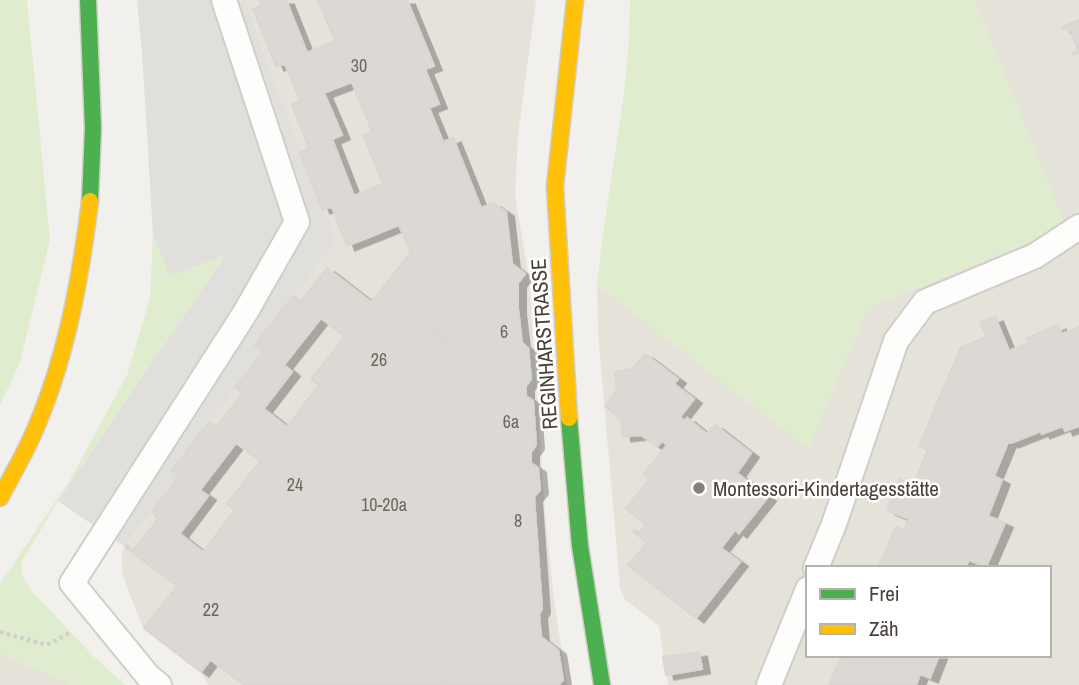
<svg xmlns="http://www.w3.org/2000/svg" width="1079" height="685" viewBox="0 0 1079 685" font-family="'Archivo Narrow',sans-serif">
  <defs>
    <filter id="shadow"><feDropShadow dx="8" dy="4.5" stdDeviation="0" flood-color="#0004"/></filter>
  </defs>
  <rect width="100%" height="100%" fill="#f2f0ed"/>
  <!-- residential -->
  <g fill="#e5e2da" fill-rule="evenodd">
    <path d="M242,0H536L518,135L515,196L529,279L545,513L554,600L567,685H208L201,672L143,629L122,573V552L178,477L171,470L262,352L254,346L336,242L297,153Z"/>
    <path d="M974,0H1079V685H668L659,626L625,600L620,588L598,331L597,285L808,448L868,308L1066,227ZM808,568H1049V655H808Z"/>
    <path d="M0,653L71,685H0Z"/>
  </g>
  <!-- green -->
  <g fill="#e0ecce">
    <path d="M0,0H27L50,240L20,363L0,405Z"/>
    <path d="M630,0H974L1066,227L868,308L808,449L597,285C606,190 630,96 630,0Z"/>
    <path d="M153,234L170,275L226,253L58,501L21,563L22,573L29,588L94,657L125,685H71L0,653V584L70,480L127,375L150,298Z"/>
  </g>
  <!-- parking -->
  <path fill="#e1dfdc" d="M137,0H244L300,152L336,242L255,345L263,352L171,470L179,476L125,547L58,501L225,255L170,276L153,234L142,53Z"/>
  <!-- building -->
  <g fill="#dcd9d5" stroke="#dad7d3" stroke-width="2" filter="url(#shadow)">
    <path d="M260,0H286L307,53L276,66L253,9L262,5Z"/>
    <path d="M318,0H407L434,66L425,69L439,104L372,131L352,82L292,105L300,101L285,64L276,66L335,41Z"/>
    <path d="M1079,20V53L1073,55L1072,53L1078,50L1069,27L1063,29L1062,27Z"/>
    <path d="M324,93L342,135L309,149L292,105Z"/>
    <path d="M429,108L443,142L453,138L481,208L472,212L486,247L476,251L480,264L451,299L460,306L438,333L381,290L411,252L399,225L347,246L332,207L322,209L383,184L363,135Z"/>
    <path d="M332,139L354,196L322,209L300,152Z"/>
    <path d="M493,203L506,212L512,264L525,274L518,283V309L522,343L528,348L531,379L526,386V396L533,401L536,445L531,452V463L538,468L540,490L534,497L542,609L539,614L541,637L558,650L563,680L558,685H443L448,679L424,661L420,665L391,643L445,574L427,560L458,521L418,490L493,391L439,349L447,340L438,333L460,306L451,299L480,264L476,251L486,247L472,212Z"/>
    <path d="M327,268L371,302L381,290L446,340L399,400L391,394L368,423L311,379L345,337L293,296L301,301Z"/>
    <path d="M293,296L321,318L284,365L292,372L264,408L236,387L263,352L255,345Z"/>
    <path d="M995,317L1009,351L1029,343L1027,338L1058,325L1062,334L1079,327V426L1065,431L1063,426L1042,434L1041,431L1011,443L1008,442L994,476L1002,480L988,516L1005,523L986,567L969,560L965,568H878L896,527L904,530L909,519L887,510L900,479L914,484L928,450L919,446L961,347L987,337L980,322Z"/>
    <path d="M446,340L439,349L493,391L418,490L458,521L427,560L445,574L391,643L420,665L424,661L448,679L443,685H244L211,660L223,643L232,649L279,589L270,583L293,553L285,547L307,518L316,524L363,464L354,458L377,429L369,423L391,394L399,400Z"/>
    <path d="M645,354L678,379L674,384L694,399L680,417L685,421L687,418L707,434L715,425L751,453L737,473L768,497L739,533L735,530L721,548L740,562L696,618L628,565L647,543L633,531L635,530L639,533L646,525L626,509L649,479L644,474L667,445L662,441L657,447L641,435L623,437L621,419L605,406L617,390L615,372L632,369Z"/>
    <path d="M319,385L377,429L354,458L363,464L316,524L307,518L284,548L227,504L260,461L209,422L217,426L242,394L236,387L287,427Z"/>
    <path d="M209,422L236,443L200,490L208,496L180,533L152,512L179,476L172,470Z"/>
    <path d="M235,510L293,553L270,583L279,589L232,649L223,643L201,672L144,628L177,586L125,547L127,545L133,551L158,519L152,512L203,552Z"/>
    <path d="M699,652L702,669L666,675L663,657Z"/>
    <path d="M842,655H939L930,678L920,674L916,685H829Z"/>
  </g>
  <g fill="none" stroke-linecap="round" stroke-linejoin="round">
    <!-- lane casing -->
    <g stroke="#d0ceca" stroke-width="28">
      <g id="lane">
        <path d="M816,568L834,524L896,341L925,302L1035,256L1079,227"/>
        <path d="M159,685L148,676L72,583L245,313L297,222L224,0"/>
        <path d="M769,685L808,589"/>
      </g>
    </g>
    <!-- fast casing -->
    <g stroke="#d0cdc4" stroke-width="19">
      <g id="fast">
        <path d="M88,0L93,128L90,201"/>
        <path d="M569,418L580,546L602,685"/>
      </g>
    </g>
    <!-- slow casing -->
    <g stroke="#d0cdc4" stroke-width="19">
      <g id="slow">
        <path d="M569,418L555,186L575,0"/>
        <path d="M0,498C10,479 21,460 30,441C65,365 80,283 90,201"/>
      </g>
    </g>
    <!-- path -->
    <path stroke="#d2d0cb" stroke-width="4.5" stroke-dasharray="3.5 3.5" stroke-linecap="butt" d="M0,632L47,645L71,632"/>
    <!-- lane -->
    <use href="#lane" stroke="#fdfdfc" stroke-width="24"/>
    <!-- fast -->
    <use href="#fast" stroke="#4caf50" stroke-width="16"/>
    <!-- slow -->
    <use href="#slow" stroke="#ffc107" stroke-width="16"/>
  </g>
  <!-- markers -->
  <circle fill="#847f77" stroke="#fff" stroke-width="2.5" cx="699" cy="488" r="7"/>
  <g text-anchor="middle" dominant-baseline="central" stroke-width="5" stroke-linejoin="round" paint-order="stroke">
    <!-- number labels -->
    <g font-size="18" fill="#6e6860">
      <text x="359" y="65">30</text>
      <text x="504" y="331">6</text>
      <text x="379" y="359">26</text>
      <text x="511" y="421">6a</text>
      <text x="295" y="484">24</text>
      <text x="384" y="504">10-20a</text>
      <text x="518" y="520">8</text>
      <text x="211" y="609">22</text>
    </g>
    <!-- street labels -->
    <g font-size="21" fill="#494238" stroke="#fff">
      <text transform="translate(544 344) rotate(-94)">REGINHARSTRASSE</text>
    </g>
    <!-- poi labels -->
    <g font-size="21" fill="#494238" stroke="#fff" text-anchor="start">
      <text x="713" y="488">Montessori-Kindertagesstätte</text>
    </g>
  </g>
  <!-- legend -->
  <rect x="806" y="566" width="245" height="91" fill="#ffffff" stroke="#b6b3af" stroke-width="2"/>
  <rect x="820" y="589" width="35" height="10" fill="#4caf50" stroke="#b6b3af" stroke-width="2"/>
  <text x="869" y="601" font-size="21" fill="#494238">Frei</text>
  <rect x="820" y="624" width="35" height="10" fill="#ffc107" stroke="#b6b3af" stroke-width="2"/>
  <text x="869" y="636" font-size="21" fill="#494238">Zäh</text>
</svg>
